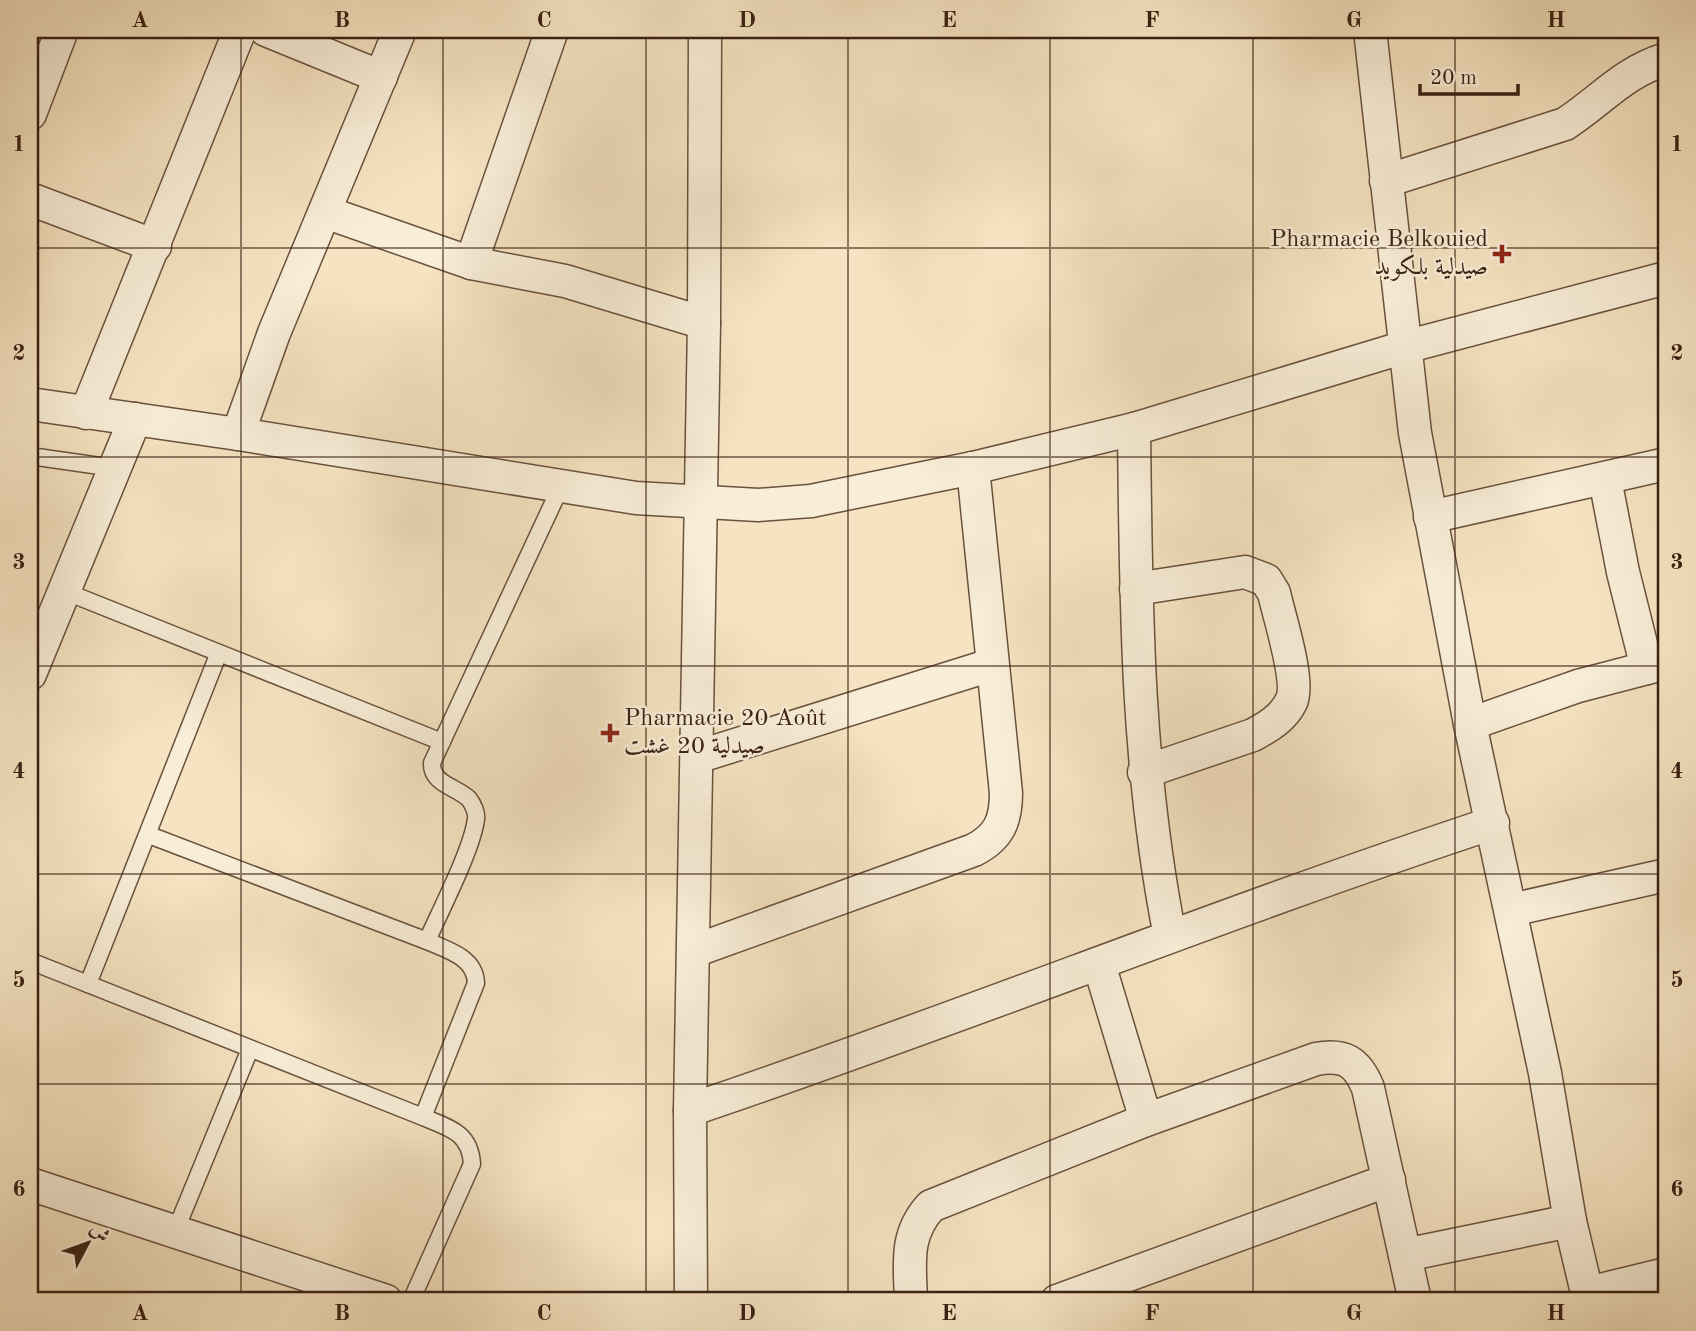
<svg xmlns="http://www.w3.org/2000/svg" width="1696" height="1331" viewBox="0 0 1696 1331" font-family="'Old Standard TT',Amiri,serif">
  <rect width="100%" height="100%" fill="#f5e3c1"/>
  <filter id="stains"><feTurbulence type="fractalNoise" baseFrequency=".00286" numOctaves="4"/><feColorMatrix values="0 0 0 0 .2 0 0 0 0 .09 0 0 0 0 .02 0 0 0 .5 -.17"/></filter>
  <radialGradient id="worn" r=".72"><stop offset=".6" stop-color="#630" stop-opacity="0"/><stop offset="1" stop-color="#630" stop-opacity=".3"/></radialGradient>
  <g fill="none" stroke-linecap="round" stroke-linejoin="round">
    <!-- lane casing -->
    <g stroke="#69523e" stroke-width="19">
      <g id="lane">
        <path d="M30,456L114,468"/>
        <path d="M64,591L442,742"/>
        <path d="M149,835L427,941C447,950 475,957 476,983L423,1117"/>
        <path d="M427,941C440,911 472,850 476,819C477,813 473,804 469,799C457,787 431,784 432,763L561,486"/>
        <path d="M30,961L423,1117C449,1128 470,1132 472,1164L411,1301"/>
        <path d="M88,984L218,655"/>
        <path d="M175,1232L250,1049"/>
      </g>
    </g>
    <!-- street casing -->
    <g stroke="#69523e" stroke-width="35">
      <g id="street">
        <path d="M266,30L381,77"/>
        <path d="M1370,30L1415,433L1470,724L1545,1073L1570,1221L1589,1301"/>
        <path d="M30,114L62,30"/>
        <path d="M1386,181L1565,124C1602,100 1622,73 1666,59"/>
        <path d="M30,199L155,246"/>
        <path d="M325,212L471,263L565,281L704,323"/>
        <path d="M471,263L552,30"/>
        <path d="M30,404L238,434L636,498L758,505L811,501L973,468L1134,429L1405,347L1666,278"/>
        <path d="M86,413L240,30"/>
        <path d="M1134,429C1136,602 1136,765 1170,936"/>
        <path d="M238,434L274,333L400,30"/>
        <path d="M1605,479L1623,572L1647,668"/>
        <path d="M1430,517L1666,464"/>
        <path d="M1136,589L1245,572L1266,580L1274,593C1279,616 1301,683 1291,702C1283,718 1268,727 1253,735L1144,772"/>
        <path d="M30,674L135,419"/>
        <path d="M1470,724L1578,686L1666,663"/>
        <path d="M697,757L991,665"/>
        <path d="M1511,910L1666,875"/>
        <path d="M694,951L974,850C999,837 1006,821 1006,793L973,468"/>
        <path d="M1099,964L1146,1120"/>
        <path d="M690,1110C960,1019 1223,912 1493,823"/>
        <path d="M30,1184L386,1301"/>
        <path d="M1405,1255L1570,1221"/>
        <path d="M1588,1293L1666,1274"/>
        <path d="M691,1301L690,1110L704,323L705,30"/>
        <path d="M911,1301C910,1265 904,1235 931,1206L1146,1120L1316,1059C1344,1054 1357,1061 1368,1088L1415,1301"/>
        <path d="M1057,1301L1389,1180"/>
      </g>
    </g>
    <!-- lane -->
    <use href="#lane" stroke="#f8edd7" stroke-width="16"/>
    <!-- street -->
    <use href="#street" stroke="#f8edd7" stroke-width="32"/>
  </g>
  <!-- grid -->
  <path fill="none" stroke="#3a2113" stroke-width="2" stroke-opacity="0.55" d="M241,30V1301M443,30V1301M646,30V1301M848,30V1301M1050,30V1301M1253,30V1301M1455,30V1301M30,248H1666M30,457H1666M30,666H1666M30,874H1666M30,1084H1666"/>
  <!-- markers -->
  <g fill="#8f2418" stroke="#f8edd7" stroke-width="2.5">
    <path d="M1498.5 243.5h7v7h7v7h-7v7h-7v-7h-7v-7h7z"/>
    <path d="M606.5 722.5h7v7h7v7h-7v7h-7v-7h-7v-7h7z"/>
  </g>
  <g text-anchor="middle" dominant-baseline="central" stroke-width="5" stroke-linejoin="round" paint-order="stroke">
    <!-- poi labels -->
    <g font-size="24" fill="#3a2113" stroke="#f8edd7" text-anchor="end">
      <text x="1488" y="240">Pharmacie Belkouied<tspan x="1488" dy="28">صيدلية بلكويد</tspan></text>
      <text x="624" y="719" text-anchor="start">Pharmacie 20 Août<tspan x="624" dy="28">صيدلية 20 غشت</tspan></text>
    </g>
  </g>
  <!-- margin -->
  <rect width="1696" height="1331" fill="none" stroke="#f5e3c1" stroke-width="77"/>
  <!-- north arrow -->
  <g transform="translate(88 1243) rotate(49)" stroke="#f8edd7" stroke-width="5" paint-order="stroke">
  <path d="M0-5L12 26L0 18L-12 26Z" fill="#3a2113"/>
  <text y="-10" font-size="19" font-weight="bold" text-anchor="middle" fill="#3a2113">ش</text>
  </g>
  <!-- scale -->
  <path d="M1420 84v10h98v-10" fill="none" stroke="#3a2113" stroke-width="3.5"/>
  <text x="1430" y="84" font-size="21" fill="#3a2113" stroke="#f8edd7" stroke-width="5" paint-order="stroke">20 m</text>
  <rect x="38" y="38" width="1620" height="1254" fill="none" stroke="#3a2113" stroke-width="2.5"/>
  <g font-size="23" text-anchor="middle" font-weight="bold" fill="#3a2113">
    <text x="140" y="27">A</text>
    <text x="342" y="27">B</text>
    <text x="544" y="27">C</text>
    <text x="747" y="27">D</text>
    <text x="949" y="27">E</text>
    <text x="1152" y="27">F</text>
    <text x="1354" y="27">G</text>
    <text x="1556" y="27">H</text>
    <text x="19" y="151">1</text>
    <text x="1677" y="151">1</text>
    <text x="19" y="360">2</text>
    <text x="1677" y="360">2</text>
    <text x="19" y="569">3</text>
    <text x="1677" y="569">3</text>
    <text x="19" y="778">4</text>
    <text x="1677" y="778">4</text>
    <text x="19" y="987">5</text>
    <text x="1677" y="987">5</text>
    <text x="19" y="1196">6</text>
    <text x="1677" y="1196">6</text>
    <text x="140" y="1320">A</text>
    <text x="342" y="1320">B</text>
    <text x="544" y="1320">C</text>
    <text x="747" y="1320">D</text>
    <text x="949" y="1320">E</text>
    <text x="1152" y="1320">F</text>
    <text x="1354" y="1320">G</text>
    <text x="1556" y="1320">H</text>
  </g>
  <rect width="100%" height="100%" filter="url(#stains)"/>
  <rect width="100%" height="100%" fill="url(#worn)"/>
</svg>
